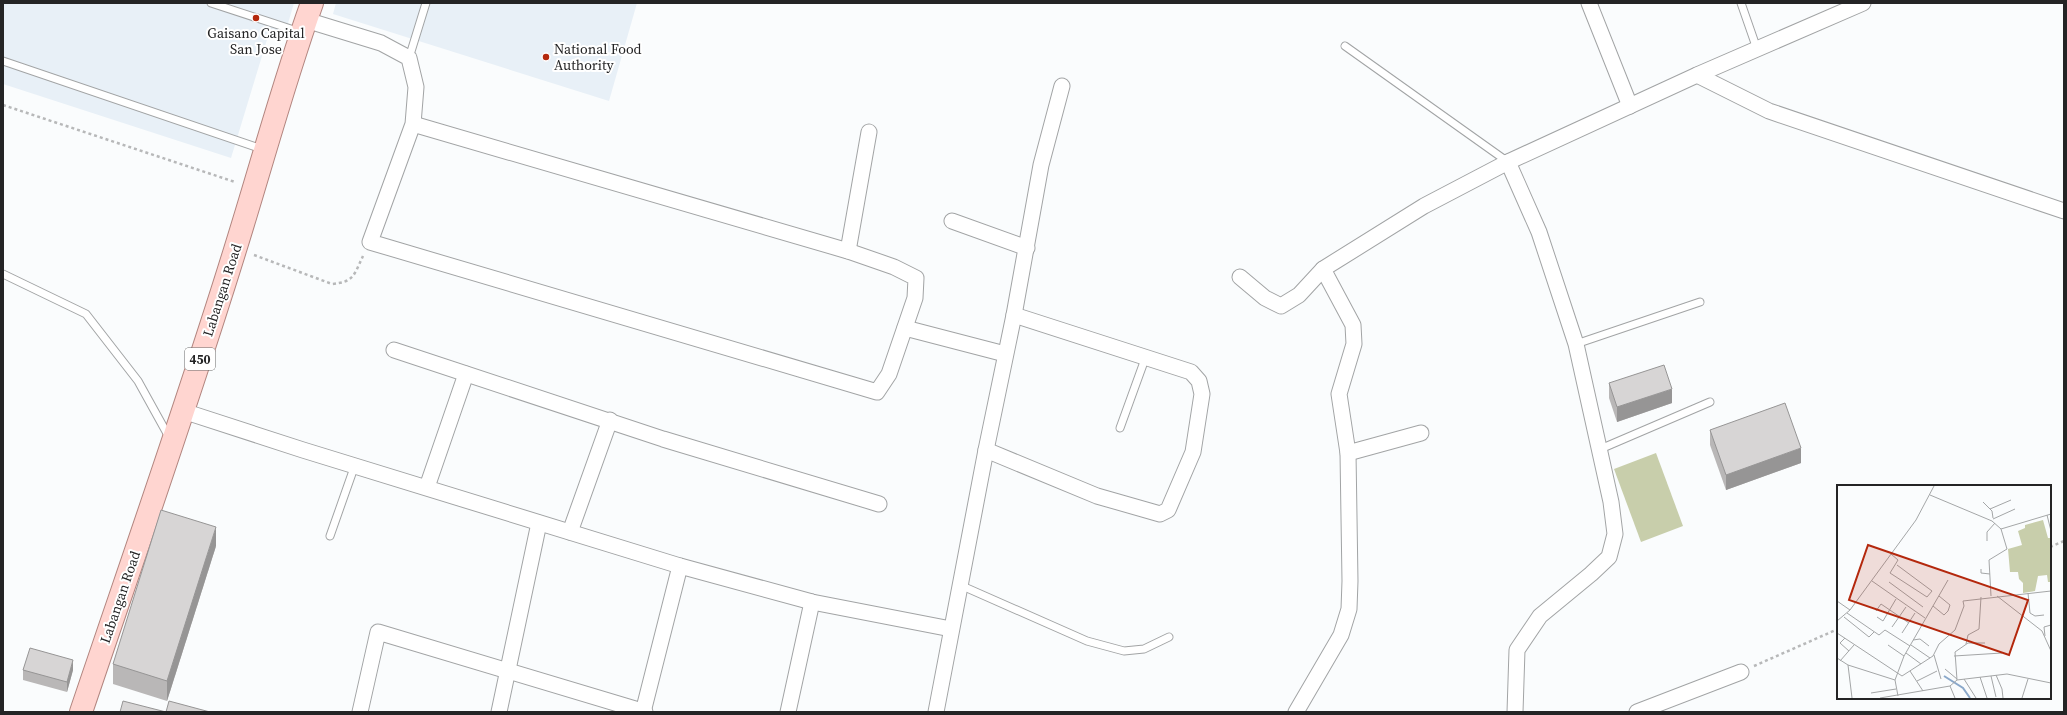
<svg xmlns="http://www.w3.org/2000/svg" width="2067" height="715" viewBox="0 0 2067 715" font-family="'Source Serif 4',serif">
  <rect width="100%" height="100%" fill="#fafcfd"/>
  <!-- built -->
  <g fill="#e8f0f7">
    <path d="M3,3H294L284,37L269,33L231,158L3,84Z"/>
    <path d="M336,3H637L609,101L333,14Z"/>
  </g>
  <!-- green -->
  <path fill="#c8ceab" d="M1656,453L1683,526L1641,542L1614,469Z"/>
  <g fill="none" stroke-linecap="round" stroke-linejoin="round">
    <!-- service casing -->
    <g stroke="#a2a4a5" stroke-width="9">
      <g id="service">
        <path d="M211,3L300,32"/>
        <path d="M1741,3L1757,49"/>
        <path d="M1345,46L1508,162"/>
        <path d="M409,58L426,3"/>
        <path d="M3,61L262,149"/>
        <path d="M3,274L86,314L138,381L169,437"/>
        <path d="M1576,344L1700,302"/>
        <path d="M1120,428L1145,359"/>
        <path d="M1598,450L1710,402"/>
        <path d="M330,536L355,465"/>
        <path d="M960,585L1087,641L1124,651L1144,649L1169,637"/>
      </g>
    </g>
    <!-- minor casing -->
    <g stroke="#a2a4a5" stroke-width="17">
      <g id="minor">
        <path d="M1589,3L1630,106"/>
        <path d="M306,20L381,43L409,58L416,87L413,124L370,242L877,392L889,374L915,298L916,278L894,267L848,251L413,124"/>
        <path d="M1697,75L1769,111L2064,211"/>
        <path d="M1508,162L1539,232L1576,344L1611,502L1615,534L1609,557L1591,574L1540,616L1517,650L1515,712"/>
        <path d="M952,221L1027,248"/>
        <path d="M848,251L869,132"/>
        <path d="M1240,277L1265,298L1281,306L1299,295L1323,269"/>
        <path d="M905,328L1005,354"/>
        <path d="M394,350L663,439L879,504"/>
        <path d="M183,411L303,450L680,566L812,602L951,629"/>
        <path d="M986,450L1097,496L1160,514L1168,510L1193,452L1202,394L1199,381L1191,372L1014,315"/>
        <path d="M1348,453L1421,433"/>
        <path d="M427,487L466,374"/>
        <path d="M570,532L610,420"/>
        <path d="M360,712L378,632L645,712"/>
        <path d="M499,712L539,523"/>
        <path d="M643,712L680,566"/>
        <path d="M788,712L812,602"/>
        <path d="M936,712L986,450L1014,315L1041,165L1062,86"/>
        <path d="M1296,712L1341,635L1349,609L1350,581L1348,453L1339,394L1354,344L1353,325L1323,269L1424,206L1508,162L1697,75L1863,3"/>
        <path d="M1637,712L1741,672"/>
      </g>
    </g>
    <!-- primary casing -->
    <g stroke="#b2857f" stroke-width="24">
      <path id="primary" d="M81,712C133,558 187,405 235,250C261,167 283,84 312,3"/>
    </g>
    <!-- path -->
    <g stroke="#b7b8b9" stroke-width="2.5" stroke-dasharray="3 3" stroke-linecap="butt">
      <path d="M3,105L235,182"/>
      <path d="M254,255L332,284C354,282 354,275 363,256"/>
      <path d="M2050,547L2064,541"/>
      <path d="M1754,666L1838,629"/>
    </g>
    <!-- service -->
    <use href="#service" stroke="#fff" stroke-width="7"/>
    <!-- minor -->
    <use href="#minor" stroke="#fff" stroke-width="15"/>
    <!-- primary -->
    <use href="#primary" stroke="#ffd5d0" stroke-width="22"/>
  </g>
  <!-- wall -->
  <g fill="#b9b7b7">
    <path d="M1609,383L1672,403L1617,422L1609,398Z"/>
    <path d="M1710,430L1801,463L1726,490L1710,445Z"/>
    <path d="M216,546L167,701L113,684V664Z"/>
    <path d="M23,670H73L67,692L23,680Z"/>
  </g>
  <!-- shaded-wall -->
  <g fill="#969595">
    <path d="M1672,389V403L1617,422V407Z"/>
    <path d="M1801,448V463L1726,490V475Z"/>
    <path d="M216,527V546L167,701V681Z"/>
    <path d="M73,660V670L67,692V682Z"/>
  </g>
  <!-- building -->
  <g fill="#d7d5d5" stroke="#969595">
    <path d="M1664,365L1672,389L1617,407L1609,383Z"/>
    <path d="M1785,403L1801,448L1726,475L1710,430Z"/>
    <path d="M161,510L216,527L167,681L113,664Z"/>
    <path d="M30,648L73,660L67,682L23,670Z"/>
    <path d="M123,701L166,712L169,701L210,712H120Z"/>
  </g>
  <!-- markers -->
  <g fill="#b4280d" stroke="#fff" stroke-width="1.5">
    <circle cx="256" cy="18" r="4"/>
    <circle cx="546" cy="57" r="4"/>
  </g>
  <g text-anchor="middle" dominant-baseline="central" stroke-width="4" stroke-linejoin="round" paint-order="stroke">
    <!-- shield labels -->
    <rect fill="#fff" stroke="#666" stroke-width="1" x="185" y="348" width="30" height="22" rx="3"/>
    <g font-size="13" font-weight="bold" fill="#242425">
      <text x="200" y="359">450</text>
    </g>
    <!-- poi labels -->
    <g font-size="14" fill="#242425" stroke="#fff">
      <text x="256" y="33">Gaisano Capital<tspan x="256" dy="16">San Jose</tspan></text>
      <text x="554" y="49" text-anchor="start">National Food<tspan x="554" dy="16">Authority</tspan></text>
    </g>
    <!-- street labels -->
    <g font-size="14" fill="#242425" stroke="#fff">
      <text transform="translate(222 290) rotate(-72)">Labangan Road</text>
      <text transform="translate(120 597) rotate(-71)">Labangan Road</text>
    </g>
  </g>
  <!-- overview -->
  <g transform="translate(1837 485)">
    <rect width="214" height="214" fill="#fafcfd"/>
    <path d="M206,35L211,53H214V97H211L210,90L201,91L198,106L186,108V98L182,94L181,87H173L171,64L185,60L181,46L188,43V40Z" fill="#c8ceab"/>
    <path fill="none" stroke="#8aa8ca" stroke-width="2" d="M107,191L126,203L133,213"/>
    <path fill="none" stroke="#a4a6a7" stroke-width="1" d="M93,10L155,36L164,44L170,64L152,75L154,111M146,17L155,26L156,33M153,24L174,15M210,30L214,46M156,34L178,24M164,44L214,29M150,56V47L158,38M54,69L61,75L53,88L90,112L95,106L60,80M144,84V88L153,89M35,96L88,133M52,97L86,122M191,108L193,128L198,131L207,130M160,111L205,146L214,166M0,116L13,125M96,121L107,130L111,126L113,120L102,111M39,126L44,119L72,138M10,128L42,150L48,145L73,161M7,132L32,152L37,147M40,132L46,136L59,114M0,136L13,125L79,35L97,1M55,142L69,122M0,148L65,191L96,171L102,159L118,145L127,121L126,116L214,106M65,148L78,128M208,151L207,142L214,140M8,153L3,158L12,166M76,155L83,154L92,161M129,159L131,150L142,144L144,112M51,160L67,171M74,160L93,173M69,168L84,179M97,170L104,194M117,171L165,168M0,173L11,180L58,195M3,176L17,160M11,180L15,213M108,184L120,194M73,186L86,206M159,190L165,204L166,213M154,191L159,212M143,192L150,213M127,194L139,213M120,195L118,167L131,158H148M80,196L100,186M113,201L120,195L170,189L214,198M113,201L118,213M34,208L59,204M61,211L58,195L67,171L111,95M43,213L113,201M185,213L191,194"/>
    <path fill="#b4280d" fill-opacity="0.15" stroke="#b4280d" stroke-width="2" d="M31,60L191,115L172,170L12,115Z"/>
    <rect width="214" height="214" fill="none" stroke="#242425" stroke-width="2"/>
  </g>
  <!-- border -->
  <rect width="2067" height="715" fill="none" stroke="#242425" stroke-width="8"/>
</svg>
